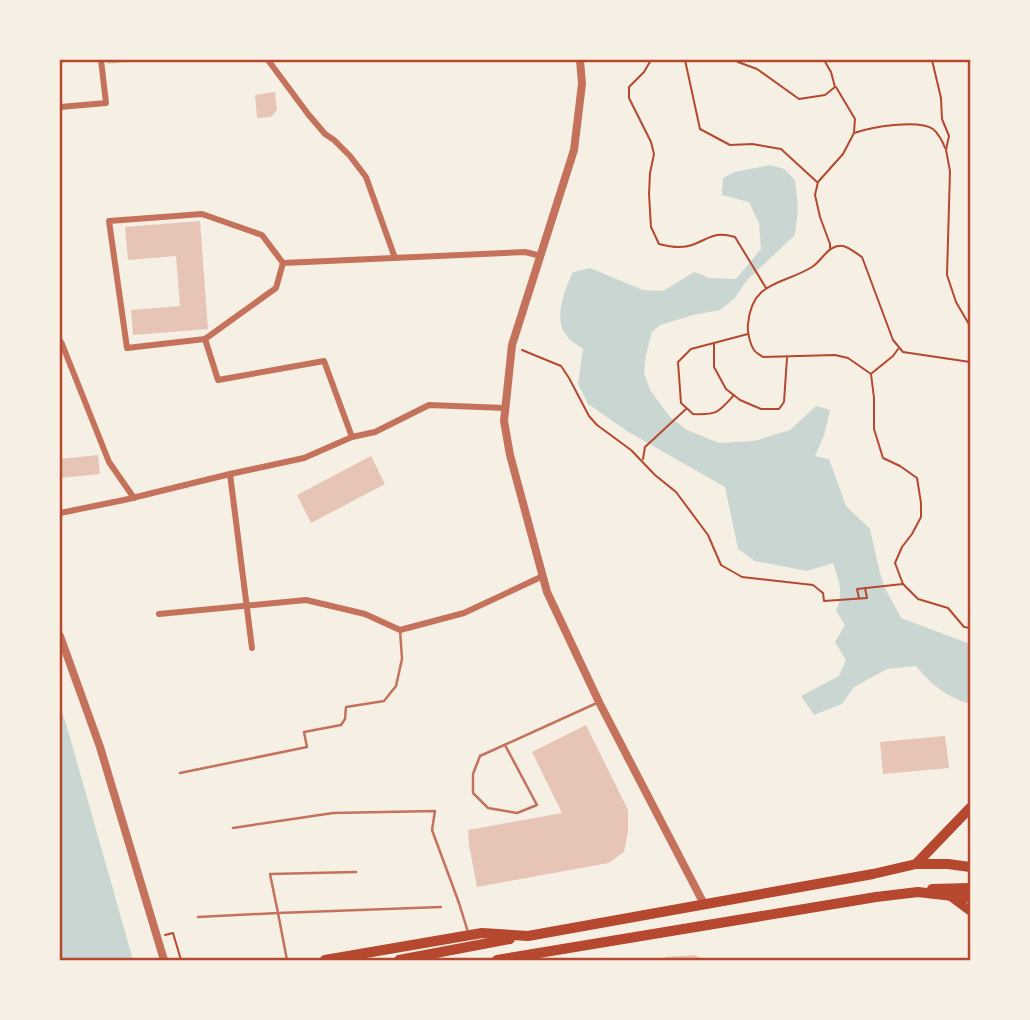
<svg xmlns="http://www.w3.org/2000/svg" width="1030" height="1020" viewBox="0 0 1030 1020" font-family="Helvetica,sans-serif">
  <rect width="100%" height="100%" fill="#f6efe4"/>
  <!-- water -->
  <g fill="#c9d6d2">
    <path d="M770,165L784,169L795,180L798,208L795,235L747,280L734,299L720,310L693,315L660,325L652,332L646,355L644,373L650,390L670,417L687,430L719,443L754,441L790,430L816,406L830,410L824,436L815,456L829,459L846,506L870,529L880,573L885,588L901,618L970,644V704C947,697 931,685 916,666L887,669L854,687L842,704L814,715L801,696L839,676L846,660L835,642L845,625L836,611C844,592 839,582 833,563L807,571L755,561L738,549L725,487L627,431L588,404L578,384L583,349C578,345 570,341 566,335C553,319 565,289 573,272L590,268L643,290L663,291L694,272L710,278L736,279L761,249L759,223L749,202L722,195L723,178L735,172Z"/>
    <path d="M60,706L67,727L133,960H60Z"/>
  </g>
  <!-- building -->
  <g fill="#e6c5b7">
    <path d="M107,60H135V61L108,64Z"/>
    <path d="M275,92L277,110L271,117L257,118L255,95Z"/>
    <path d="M200,221L208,329L133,335L131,310L180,306L176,256L128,260L125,227Z"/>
    <path d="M98,455L100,474L60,478V459Z"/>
    <path d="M371,456L385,484L311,523L297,495Z"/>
    <path d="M586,725L628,810V831L624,852L609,863L477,887L469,845L468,830L562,813L532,752Z"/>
    <path d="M945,736L949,768L883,774L880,742Z"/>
    <path d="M694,955L705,960H665V957Z"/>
  </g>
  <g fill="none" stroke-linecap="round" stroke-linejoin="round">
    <!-- path -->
    <g stroke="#b5482f" stroke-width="2">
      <path d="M651,60L644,72L629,87V98L651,142L654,154L650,173L649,194L651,227L659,244C670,247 681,249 692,245C711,238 714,231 735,237L766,288"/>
      <path d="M685,60L700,129L730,145L752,144L781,149L817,182"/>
      <path d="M736,60L738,62L757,69L799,99L825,95L835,87L831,72L824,60"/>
      <path d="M932,60L941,98L942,119L949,136L946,150L950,171L947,275L956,302L970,326"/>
      <path d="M836,87L855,119L854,132"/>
      <path d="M830,248V244L820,217L815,195L818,182L843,154L854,133C871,127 918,119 933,129C938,133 943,142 945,148"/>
      <path d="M714,344V367L726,389L740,400L761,409H779L784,402L787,358"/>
      <path d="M522,350L561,366L569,378L589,416L597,425L631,450L655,475L676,492L708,535L721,565L742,577L813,585L823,593L824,601L867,598L865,588"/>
      <path d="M872,373L893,356L898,349"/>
      <path d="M734,395C718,413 717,415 693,414L681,403L678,362L691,349L748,334"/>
      <path d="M643,459L645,447L686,409"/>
      <path d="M903,584L895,563L902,547L912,534L921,517V503L917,478L900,466L883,458L874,429V398L871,374L848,358L835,355L763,357C760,355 756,353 754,350C750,344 747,331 748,324C752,280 783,285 812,267C823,260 828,244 843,246C849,247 857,254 862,257L893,340L903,352L970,362"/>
      <path d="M859,598L857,589L903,584L918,599L948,608L964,627L970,628"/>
      <path d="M165,935L173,933L181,960"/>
    </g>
    <!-- service -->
    <g stroke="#c5725c" stroke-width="2.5">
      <path d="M505,745L537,805L517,813L488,808L473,793V774L480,756L599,702"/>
      <path d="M180,773L307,747L304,732L341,725L345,719L346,707L384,701L396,686L402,659L400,630"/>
      <path d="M233,828L333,813L435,811L432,830L459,903L468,932"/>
      <path d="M198,917L278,913L270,874L356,872"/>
      <path d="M287,960L278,913L441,907"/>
    </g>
    <!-- minor -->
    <g stroke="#c5725c" stroke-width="6">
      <path d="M268,60L308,114L325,134L334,140L350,156L366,177L395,258"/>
      <path d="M60,107L106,103L101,60"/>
      <path d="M283,263L276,288L205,339L127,348L109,221L202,214L262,235L283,263L525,252L541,256"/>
      <path d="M205,339L218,380L324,361L352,437"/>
      <path d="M60,341L62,344L109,462L134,498"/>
      <path d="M230,474L252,648"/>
      <path d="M60,513L124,500L230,474L304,458L352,437L375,432L429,405L505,408"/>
      <path d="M159,614L306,600L365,614L400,630L464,613L543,576"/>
    </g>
    <!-- tertiary -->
    <g stroke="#c5725c" stroke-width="8">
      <path d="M580,60L582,84L574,150L512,345L504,421L510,455L547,592L599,702L704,904"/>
      <path d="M60,636L100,747L164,960"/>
    </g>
    <!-- secondary -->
    <path stroke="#b5482f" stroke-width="9" d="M950,896L970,911"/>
    <!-- primary -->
    <g stroke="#b5482f" stroke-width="10">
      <path d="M916,864L970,808"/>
      <path d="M932,889L970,888"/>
      <path d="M325,960L482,933L528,936L873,874L916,864H948L970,867"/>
      <path d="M399,960L510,939"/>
      <path d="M497,960L876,897L918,892L970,898"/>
    </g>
  </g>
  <!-- border -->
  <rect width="1030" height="1020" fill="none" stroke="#f6efe4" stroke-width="122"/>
  <rect x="61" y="61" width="908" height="898" fill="none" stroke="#b5482f" stroke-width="2.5"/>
</svg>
